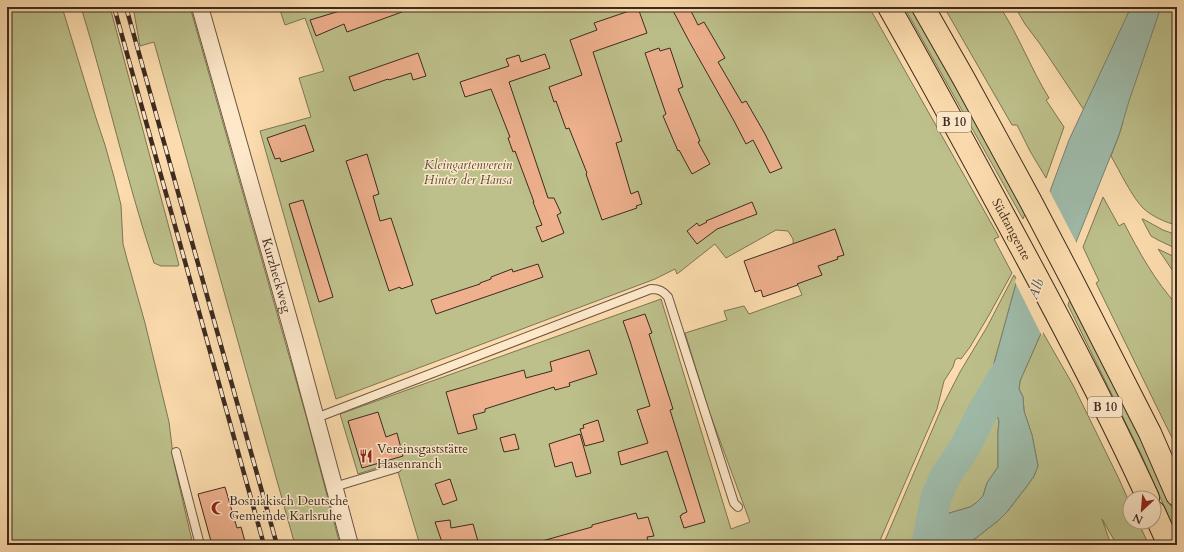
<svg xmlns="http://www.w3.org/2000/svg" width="1184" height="552" viewBox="0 0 1184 552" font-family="Cardo,serif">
  <rect width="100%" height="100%" fill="#fcdcae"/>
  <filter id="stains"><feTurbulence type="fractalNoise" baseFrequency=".005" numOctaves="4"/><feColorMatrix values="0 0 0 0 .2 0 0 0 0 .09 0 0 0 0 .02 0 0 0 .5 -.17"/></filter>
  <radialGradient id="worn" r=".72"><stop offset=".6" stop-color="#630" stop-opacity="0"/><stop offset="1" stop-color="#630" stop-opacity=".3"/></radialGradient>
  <!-- green -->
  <g fill="#bdc08b" stroke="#7d7656">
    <path d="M7,7H62L95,115L105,145L114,177L121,205L123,244L127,259L145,323L169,422L174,463L193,545H7Z"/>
    <path d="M81,7H110L179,265L178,266H161L154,263C126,179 107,92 81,7Z"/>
    <path d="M133,7H190L307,419L340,545H295L154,42L140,46Z"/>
    <path d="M279,7H869L999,237L994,239L1012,273L989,315L970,347L961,359L958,358L955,360L953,367L944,381L937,409L878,545H420L395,462L358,474L340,414L661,299L731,529L750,522L709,411L685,333L727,320L724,311L744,306L749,314L802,295L795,278L793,239L788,231L776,230L726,258L715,244L677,274L675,269L655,279L336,399L260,131L311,117L299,78L324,71L305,18L285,25Z"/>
    <path d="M904,7H912L954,81L1026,211L1023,219Z"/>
    <path d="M944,7H1000C1019,36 1031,69 1049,98L1046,100L1064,127L1046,178L1030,151L1017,125H1012Z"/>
    <path d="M1015,7H1177V225C1166,223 1152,216 1144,209C1133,199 1119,170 1111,156L1119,135L1123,122L1091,96L1084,110L1040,44L1025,24Z"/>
    <path d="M1103,197L1119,226L1124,223C1139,252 1155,281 1177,305V448L1096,283L1099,281L1083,247Z"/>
    <path d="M1142,219H1143L1163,230L1177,235V249L1158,240L1151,236Z"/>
    <path d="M1158,249L1177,258V277Z"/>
    <path d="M1014,275L1017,280L990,378L996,412L999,421L998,432V467L987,483L983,496L976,503L970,507L946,514H937L934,508L930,507L912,545H883L942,407L960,372L987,327Z"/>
    <path d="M1071,299L1150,457L1177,519V535L1141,454L1068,305L1069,302Z"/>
    <path d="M1042,331L1073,385L1119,479L1130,504V522H1138L1149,545H1117L1102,519L1111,545H965L976,538L999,520L1007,512L1027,486L1034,476L1038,466L1032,435L1024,411L1023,397L1019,389L1020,381Z"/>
  </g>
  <!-- water -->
  <path fill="#9fbcab" stroke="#788273" d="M1131,7H1161L1129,101L1119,135L1070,257L1042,331L1020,381L1019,389L1023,397L1024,411L1032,435L1038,466L1034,476L1027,486L1007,512L999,520L976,538L965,545H912L930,507L934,508L938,514H946L970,507L976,503L983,496L987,483L998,467V432L999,421L991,398L990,378L1017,280L1069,140Z"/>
  <!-- pier -->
  <path fill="#fcdcae" d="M1049,190L1077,244L1042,336L1015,282Z"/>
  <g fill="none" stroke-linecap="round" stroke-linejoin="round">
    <!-- river -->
    <path stroke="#9fbcab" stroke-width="31" d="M927,545L936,497L945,477L965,447L982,413L1005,374"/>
  </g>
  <!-- building -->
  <g fill="#eeb08d" stroke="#3d2b20">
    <path d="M353,7H410V9L347,32L344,24L316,36L310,20Z"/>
    <path d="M671,7H689L698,25L704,22L725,58L718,62L742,103L746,101L765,134L782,168L770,173L753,140L746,144L733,119L689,41Z"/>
    <path d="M638,8L647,33L593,52L622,141L616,143L631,194L638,191L642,204L636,206L637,208L602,220L586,174L587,173L569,128L566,129L556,101L554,102L549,87L582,75L570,40L597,30L594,23Z"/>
    <path d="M659,48L660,51L670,48L683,87L678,89L700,141L698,142L710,164L692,174L679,150L678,151L663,116L666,114L645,53Z"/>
    <path d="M418,53L426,76L413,80L411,73L389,80L388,79L354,91L349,77Z"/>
    <path d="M545,54L550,68L509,82L548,198H554L561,213L557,215L564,233L542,242L536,227L542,225L533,202H534L515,151L513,152L508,138L510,137L491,89L465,97L460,82L509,66L506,59L519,55L521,62Z"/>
    <path d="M305,125L314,151L281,162L280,158L275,159L267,138Z"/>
    <path d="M367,154L379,194L373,196L380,221L391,218L413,285L401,289L400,287L389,291L346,161Z"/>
    <path d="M303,200L333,297L319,302L289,204Z"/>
    <path d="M752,202L757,214L717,229L697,244L687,231L697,223L699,226L707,222L706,221Z"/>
    <path d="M835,229L844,255L837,257L838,259L818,266L822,275L797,284L798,285L763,297L761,290L755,292L744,261Z"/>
    <path d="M538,264L543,277L436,314L431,300L480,284V283L491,279V277L512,269L513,272Z"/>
    <path d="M645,314L652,333L649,334L673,409L670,410L705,522L684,528L680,516L682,515V514L687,512L667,451L621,465L618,452L648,443L637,410L650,406L630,341L623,321Z"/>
    <path d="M589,350L597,374L569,383L570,386L555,390L554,387L485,409V412L473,415L477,429L458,434L446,392L524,370L526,378L552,371L550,362Z"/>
    <path d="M378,412L386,437L397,433L403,456L362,468L348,421Z"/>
    <path d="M598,420L604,441L585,446L580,429L584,428L583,425Z"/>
    <path d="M515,434L519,449L504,452L500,438Z"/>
    <path d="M580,434L591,473L576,477L572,462L555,467L549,444Z"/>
    <path d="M450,479L457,500L443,505L435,484Z"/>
    <path d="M225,487L237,528L241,527L246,545H212L198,494Z"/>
    <path d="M636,513L638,519L648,517L654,536L647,537L648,541L635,545H542V541L592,527V525Z"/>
    <path d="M450,520L451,528L473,524L479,545H443L435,522Z"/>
  </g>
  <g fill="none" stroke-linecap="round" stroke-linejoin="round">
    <!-- service casing -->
    <g stroke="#6d5744" stroke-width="10">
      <g id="service">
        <path d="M316,418L651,289C659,289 663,291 668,297L734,503L738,507"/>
        <path d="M176,452L200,545"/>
        <path d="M334,487L397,468"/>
      </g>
    </g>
    <!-- minor casing -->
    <g stroke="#6d5744" stroke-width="18">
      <g id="minor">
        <path id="s1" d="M200,7L295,341L350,545"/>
      </g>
    </g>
    <!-- trunk casing -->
    <g stroke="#3d2b20" stroke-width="24">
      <g id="trunk">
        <path id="s2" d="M889,7C933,84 975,162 1017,240C1063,325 1108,410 1148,498"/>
        <path d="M923,7L964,79L1030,200L1073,282L1150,433L1177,495"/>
        <path d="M1154,512L1169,545"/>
      </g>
    </g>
    <!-- service -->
    <use href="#service" stroke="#fde8ca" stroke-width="8"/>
    <!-- minor -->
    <use href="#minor" stroke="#fde8ca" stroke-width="16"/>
    <!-- trunk -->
    <use href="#trunk" stroke="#fcdcae" stroke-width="22"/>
    <!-- rail casing -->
    <g stroke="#3d2b20" stroke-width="4.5">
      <g id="rail">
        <path d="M114,7L264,545"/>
        <path d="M126,7L277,545"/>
      </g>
    </g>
    <!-- rail -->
    <use href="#rail" stroke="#fde8ca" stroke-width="3" stroke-dasharray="9" stroke-linecap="butt"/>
  </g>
  <!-- icons -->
  <defs>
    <g id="restaurant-bare" transform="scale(1.08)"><path d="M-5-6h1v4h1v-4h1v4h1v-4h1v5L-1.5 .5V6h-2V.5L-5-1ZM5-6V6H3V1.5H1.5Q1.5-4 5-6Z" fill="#8f2418" stroke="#fde8ca" stroke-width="2.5" paint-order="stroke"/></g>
    <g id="mosque-bare" transform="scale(1.08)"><path d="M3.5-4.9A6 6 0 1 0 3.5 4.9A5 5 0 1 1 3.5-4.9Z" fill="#8f2418" stroke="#fde8ca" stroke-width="2.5" paint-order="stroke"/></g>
  </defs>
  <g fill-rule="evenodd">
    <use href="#restaurant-bare" x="366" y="456"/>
    <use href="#mosque-bare" x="218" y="508"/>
  </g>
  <g text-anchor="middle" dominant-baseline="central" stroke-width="3" stroke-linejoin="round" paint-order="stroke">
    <!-- shield labels -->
    <g fill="#fde8ca" stroke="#776453" stroke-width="1">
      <rect x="937" y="112" width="34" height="20" rx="3"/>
      <rect x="1088" y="397" width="34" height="20" rx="3"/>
    </g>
    <g font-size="12" font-weight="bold" fill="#3d2b20">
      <text x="954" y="122">B 10</text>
      <text x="1105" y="407">B 10</text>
    </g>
    <!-- park labels -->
    <g font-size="13" font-style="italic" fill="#5d503b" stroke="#fde8ca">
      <text x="468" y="165">Kleingartenverein<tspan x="468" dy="15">Hinter der Hansa</tspan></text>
    </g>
    <!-- street labels -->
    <g font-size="13" fill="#3d2b20" stroke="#fde8ca">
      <text stroke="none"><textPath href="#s2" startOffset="254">Südtangente</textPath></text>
      <text stroke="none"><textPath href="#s1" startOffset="279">Kurzheckweg</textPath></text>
    </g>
    <!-- poi labels -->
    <g font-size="13" fill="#3d2b20" stroke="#fde8ca" text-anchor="start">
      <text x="377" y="449">Vereinsgaststätte<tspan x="377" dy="15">Hasenranch</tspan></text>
      <text x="229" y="501">Bosniakisch Deutsche<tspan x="229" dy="15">Gemeinde Karlsruhe</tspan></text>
    </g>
    <!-- water labels -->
    <g font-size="14" font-style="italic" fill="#564f43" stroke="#fde8ca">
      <text transform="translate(1036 289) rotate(-69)">Alb</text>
    </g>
  </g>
  <!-- margin -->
  <rect width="1184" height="552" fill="none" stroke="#fcdcae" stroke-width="24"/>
  <rect x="8" y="8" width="1168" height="536" fill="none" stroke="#3d2b20" stroke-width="2"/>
  <rect x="12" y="12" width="1160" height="528" fill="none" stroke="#3d2b20"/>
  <!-- north arrow -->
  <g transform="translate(1142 510) rotate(206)"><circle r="19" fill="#fde8ca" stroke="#b09c86"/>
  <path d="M0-3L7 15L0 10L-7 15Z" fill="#8f2418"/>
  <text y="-6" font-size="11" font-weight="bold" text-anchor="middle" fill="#3d2b20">N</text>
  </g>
  <rect width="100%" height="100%" filter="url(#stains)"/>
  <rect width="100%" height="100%" fill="url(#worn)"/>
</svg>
